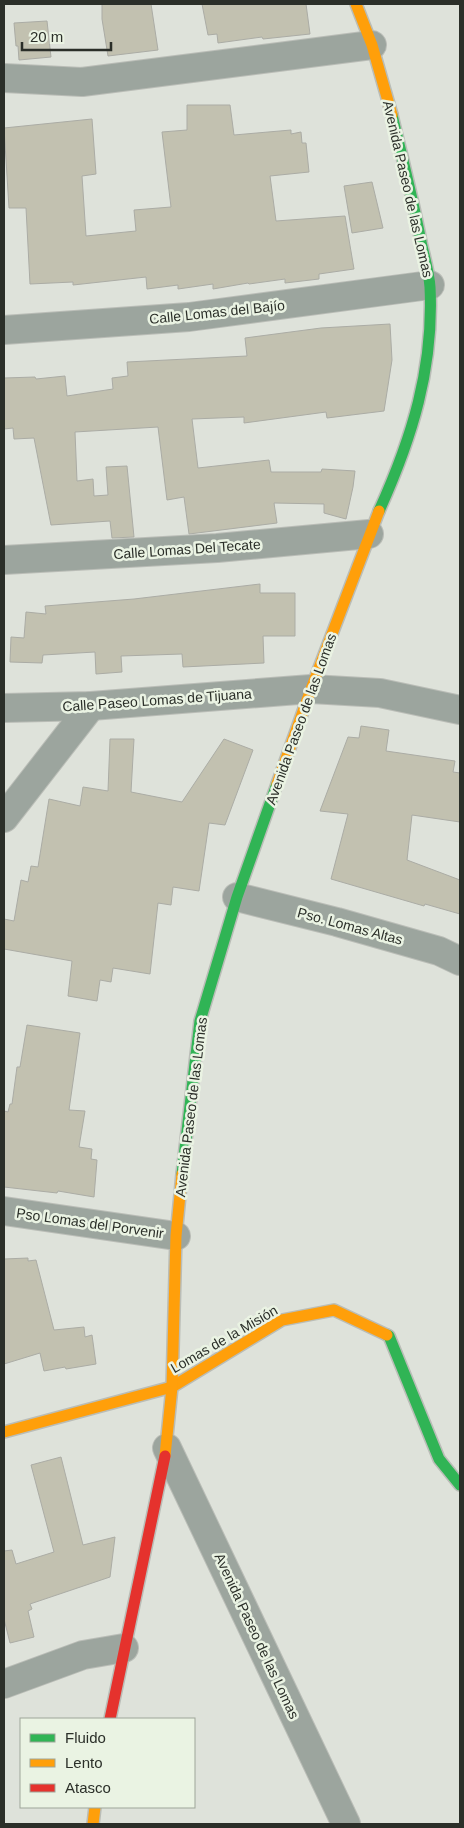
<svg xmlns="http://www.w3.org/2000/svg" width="464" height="1828" viewBox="0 0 464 1828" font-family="Helvetica,sans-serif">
  <rect width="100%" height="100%" fill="#dee2da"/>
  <!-- building -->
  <g fill="#c2c1b0" stroke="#abaca5">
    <path d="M102,4H151L158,50L108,56L102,19Z"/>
    <path d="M202,4H306L310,34L263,39L262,37L218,43L217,34L208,35Z"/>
    <path d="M47,21L51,57L19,60L18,46H16L14,23Z"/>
    <path d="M187,105H230L234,135L291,130V134L301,132L302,143H306L309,172L270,176L276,221L345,216L354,269L319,274V279L285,283V279L249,284L248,283L213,289V284L178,289V285L147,289L146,277L73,285V282L30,284L26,208H9L4,128L92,119L96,174L82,176L86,236L136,231L134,210L171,207L162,132L187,130Z"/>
    <path d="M372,182L383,228L352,233L344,186Z"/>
    <path d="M390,324L392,360L384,411L327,418L326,412L244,423V417L192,419L198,468L269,460L271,472H321L322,469L355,471L353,487L346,519L324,513V504L274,503L277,523L189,534L184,497L167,500L158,427L75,432L77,481L93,479L94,496L108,495L106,467L127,466L134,537L112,538L110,521L51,525L34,438L14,439L13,428L4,429V378L35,377L36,379L65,376L67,396L113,389L112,378L128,376L127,362L247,356L245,338L321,328Z"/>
    <path d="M260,584V593H295V636H263L264,663L183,667L182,654L121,656L122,672L96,674L95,652L43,655L42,663L10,662L11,637L24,638L26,612L46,614L45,606L134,599Z"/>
    <path d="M361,726L389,730L386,751L455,761L453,772L460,773V822L412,815L407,860L460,880V914L425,904L424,906L331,879L348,814L320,811L348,737L359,738Z"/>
    <path d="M110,739H134L131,792L182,802L224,739L253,750L225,825L209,823L199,891L173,887L171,905L158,903L150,974L113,968L111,982L100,980L97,1001L68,996L72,961L4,949V919L14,921L21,880L28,882L31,866L38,867L49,799L80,806L83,787L108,791Z"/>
    <path d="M27,1025L80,1033L69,1110L85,1111L79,1147L92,1149L91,1159L97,1160L94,1197L58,1191L57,1193L4,1187V1111L8,1112L10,1104H12L17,1067H20Z"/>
    <path d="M28,1258V1261L36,1260L54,1330L84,1327L85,1337L92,1335L96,1364L66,1369L65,1367L44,1371L40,1353L4,1364V1259Z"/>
    <path d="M61,1457L83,1545L115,1537L110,1577L30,1604L32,1609L28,1611L34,1637L10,1643L4,1619V1551L12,1550L16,1564L54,1552L31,1465Z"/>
  </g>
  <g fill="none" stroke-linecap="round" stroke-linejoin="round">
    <!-- street casing -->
    <g stroke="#babdb7" stroke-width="30">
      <g id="street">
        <path d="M4,78L82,82L372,45"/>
        <path d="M4,330L189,317L430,285"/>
        <path d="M4,560L217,548L369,534"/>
        <path d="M4,708L91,706L311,689L380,693L460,710"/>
        <path d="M4,818L91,706"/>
        <path d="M237,897L337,922L439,951L460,961"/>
        <path d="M4,1211L176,1236"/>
        <path d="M167,1448L346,1824"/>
        <path d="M4,1684L83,1655L124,1648"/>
      </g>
    </g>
    <!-- fast casing -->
    <g stroke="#babdb7" stroke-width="14">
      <g id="fast">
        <path d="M379,511C412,438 434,368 430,287C429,272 424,256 421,242C413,199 402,157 392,115"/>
        <path d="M182,1174L200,1021L237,897L277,784"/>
        <path d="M387,1335L389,1336L439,1459L460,1485"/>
      </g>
    </g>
    <!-- slow casing -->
    <g stroke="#babdb7" stroke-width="14">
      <g id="slow">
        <path d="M356,4L372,45L392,115"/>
        <path d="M277,784L311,689L379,511"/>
        <path d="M4,1432L172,1387L282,1320L334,1310L387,1335"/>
        <path d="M165,1456L172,1387L176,1236L182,1174"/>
        <path d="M93,1824L95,1807"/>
      </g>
    </g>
    <!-- jam casing -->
    <g stroke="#babdb7" stroke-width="14">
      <path id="jam" d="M110,1719L165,1456"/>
    </g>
    <!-- street -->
    <use href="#street" stroke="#9ca59e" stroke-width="28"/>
    <!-- fast -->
    <use href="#fast" stroke="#30b455" stroke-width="11"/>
    <!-- slow -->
    <use href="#slow" stroke="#ff9f0a" stroke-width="11"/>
    <!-- jam -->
    <use href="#jam" stroke="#e5322d" stroke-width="11"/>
  </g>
  <g text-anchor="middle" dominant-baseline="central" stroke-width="5" stroke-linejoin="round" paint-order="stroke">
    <!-- street labels -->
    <g font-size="14" fill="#2b2f29" stroke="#eaf3e3">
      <text transform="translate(408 189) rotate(77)">Avenida Paseo de las Lomas</text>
      <text transform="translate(217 312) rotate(-6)">Calle Lomas del Bajío</text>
      <text transform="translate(187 549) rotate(-4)">Calle Lomas Del Tecate</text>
      <text transform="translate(157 700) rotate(-4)">Calle Paseo Lomas de Tijuana</text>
      <text transform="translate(301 719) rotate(-70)">Avenida Paseo de las Lomas</text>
      <text transform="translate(350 926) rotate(15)">Pso. Lomas Altas</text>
      <text transform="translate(191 1107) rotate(-83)">Avenida Paseo de las Lomas</text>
      <text transform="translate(90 1223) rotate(8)">Pso Lomas del Porvenir</text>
      <text transform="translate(224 1339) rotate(-30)">Lomas de la Misión</text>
      <text transform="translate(257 1636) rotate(65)">Avenida Paseo de las Lomas</text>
    </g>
  </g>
  <!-- border -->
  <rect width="464" height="1828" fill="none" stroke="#2b2f29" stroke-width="10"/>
  <!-- legend -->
  <rect x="20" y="1718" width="175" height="90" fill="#eaf3e3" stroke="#9ea599"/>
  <rect x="30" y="1734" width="25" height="8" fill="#30b455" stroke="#9ea599"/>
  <text x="65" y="1743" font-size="15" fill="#2b2f29">Fluido</text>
  <rect x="30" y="1759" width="25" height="8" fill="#ff9f0a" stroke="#9ea599"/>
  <text x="65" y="1768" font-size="15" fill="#2b2f29">Lento</text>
  <rect x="30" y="1784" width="25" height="8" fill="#e5322d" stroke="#9ea599"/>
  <text x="65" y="1793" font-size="15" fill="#2b2f29">Atasco</text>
  <!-- scale -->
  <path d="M22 42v8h89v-8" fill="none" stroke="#2b2f29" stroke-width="2.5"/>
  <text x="30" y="42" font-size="15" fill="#2b2f29" stroke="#eaf3e3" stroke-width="4" paint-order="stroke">20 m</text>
</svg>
